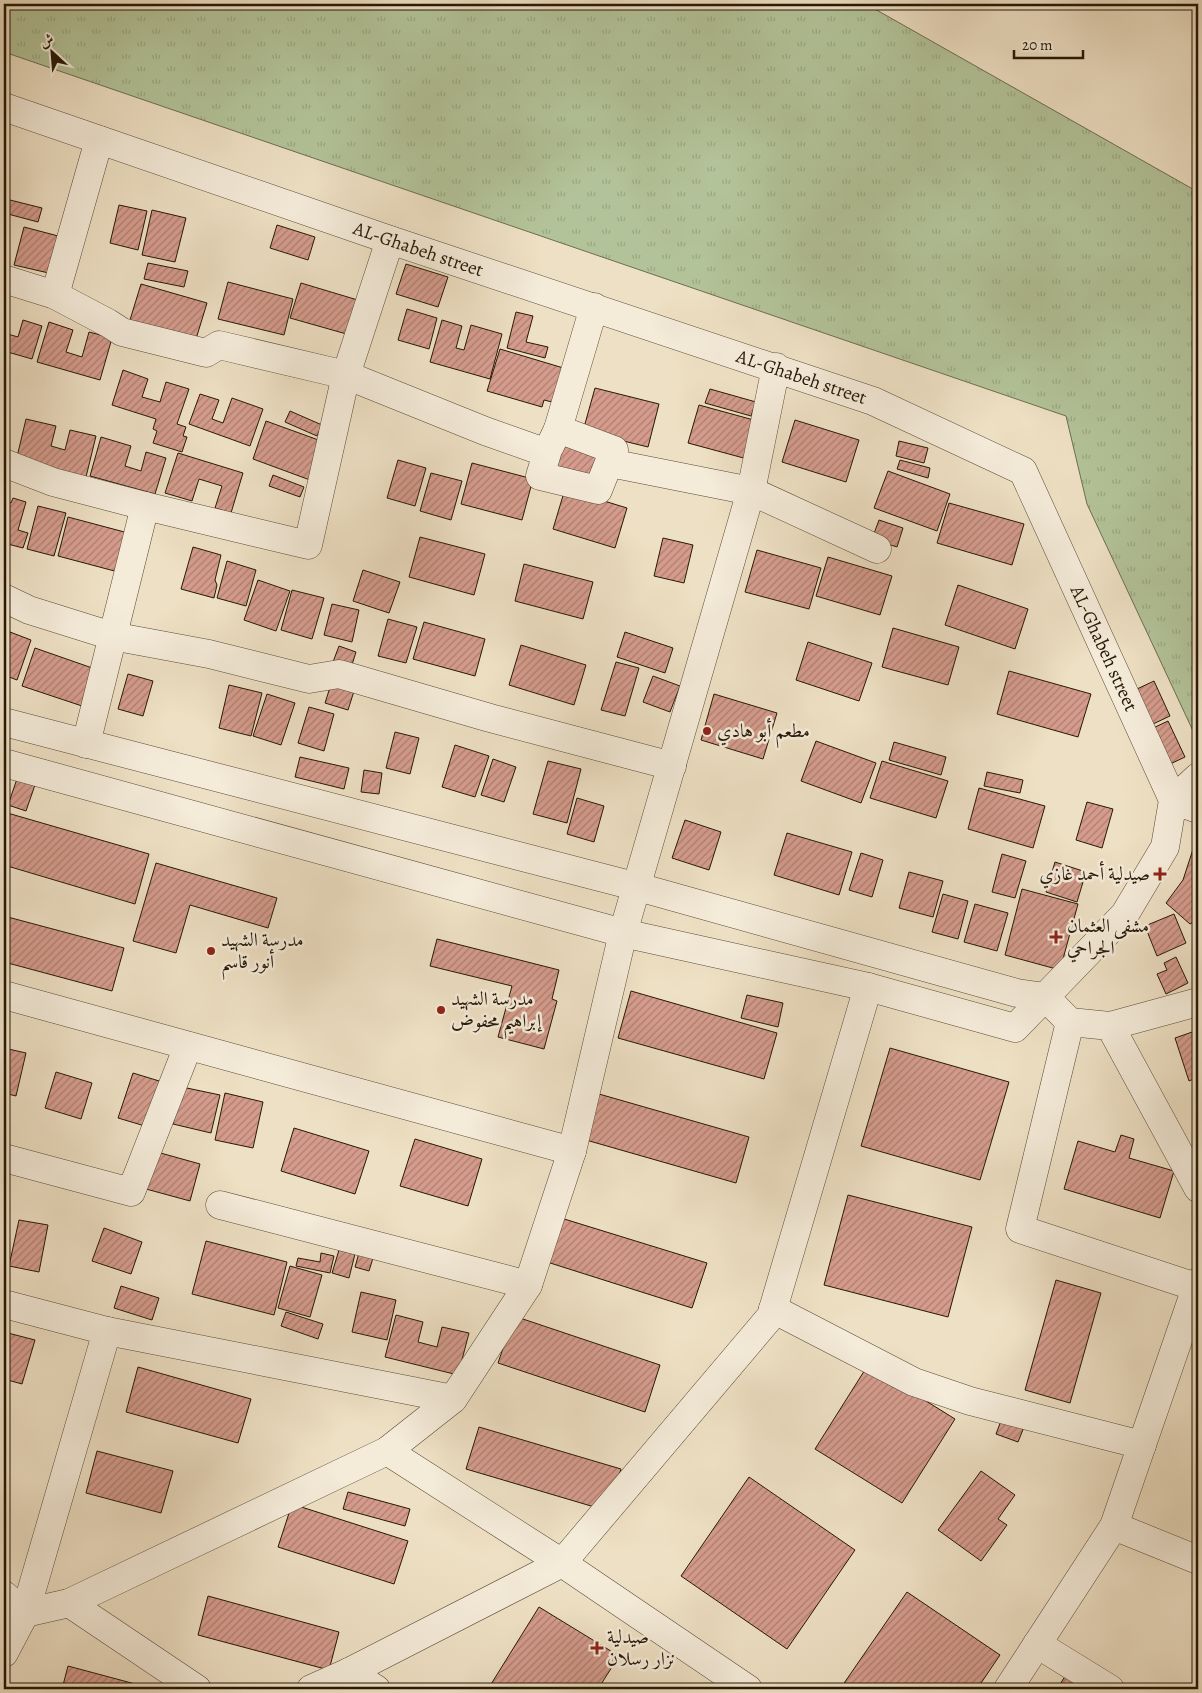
<svg xmlns="http://www.w3.org/2000/svg" width="1202" height="1693" viewBox="0 0 1202 1693" font-family="Alegreya,Amiri,serif">
  <defs>
    <pattern id="grass-tufts" width="24" height="20" patternUnits="userSpaceOnUse" patternTransform="scale(1.25)"><rect width="24" height="20" fill="#b3c399"/><path d="M3 7l-1-3M5 7V3M7 7l1-3M15 17l-1-3M17 17v-4M19 17l1-3" fill="none" stroke="#9aa782"/></pattern>
    <pattern id="building-hatch" width="6" height="6" patternUnits="userSpaceOnUse" patternTransform="scale(1.25)"><rect width="6" height="6" fill="#d59c8d"/><path d="M-1 1l2-2M0 6l6-6M5 7l2-2" fill="none" stroke="#ad7e71"/></pattern>
  </defs>
  <rect width="100%" height="100%" fill="#eee0c4"/>
  <filter id="stains"><feTurbulence type="fractalNoise" baseFrequency=".004" numOctaves="4"/><feColorMatrix values="0 0 0 0 .2 0 0 0 0 .09 0 0 0 0 .02 0 0 0 .5 -.17"/></filter>
  <radialGradient id="worn" r=".72"><stop offset=".6" stop-color="#630" stop-opacity="0"/><stop offset="1" stop-color="#630" stop-opacity=".3"/></radialGradient>
  <!-- grass -->
  <path fill="url(#grass-tufts)" stroke="#6c6e50" d="M4,4H866L1198,192V727L1194,733L1087,504L1066,416L4,52Z"/>
  <!-- building -->
  <g fill="url(#building-hatch)" stroke="#261806">
    <path d="M6,199L42,208L38,222L4,213Z"/>
    <path d="M119,205L147,211L138,250L110,243Z"/>
    <path d="M152,210L186,218L175,262L142,255Z"/>
    <path d="M277,225L315,237L308,260L270,248Z"/>
    <path d="M24,227L62,237L53,274L14,265Z"/>
    <path d="M148,263L188,271L184,287L144,279Z"/>
    <path d="M406,264L448,277L438,307L396,294Z"/>
    <path d="M228,282L293,299L284,335L218,319Z"/>
    <path d="M301,283L361,301L350,335L290,318Z"/>
    <path d="M141,284L207,303L196,339L130,320Z"/>
    <path d="M407,309L437,318L429,349L398,340Z"/>
    <path d="M516,312L533,316L526,342L548,347L545,358L507,348Z"/>
    <path d="M23,320L42,326L32,359L4,351V333L18,337Z"/>
    <path d="M442,320L462,326L456,348L464,350L471,325L502,334L490,379L430,362Z"/>
    <path d="M49,322L73,330L66,352L82,357L89,332L112,338L100,380L37,362Z"/>
    <path d="M500,349L570,370L560,404L544,400L542,407L487,391Z"/>
    <path d="M123,370L148,379L142,397L160,402L166,382L189,389L177,424L186,427L183,436L187,437L182,452L153,443L157,431L153,429L156,419L112,405Z"/>
    <path d="M595,388L659,404L648,447L583,431Z"/>
    <path d="M710,389L756,402L751,416L705,403Z"/>
    <path d="M200,394L219,400L212,419L223,423L232,398L263,409L250,446L189,424Z"/>
    <path d="M699,405L761,422L751,460L688,443Z"/>
    <path d="M290,411L322,425L317,436L285,422Z"/>
    <path d="M26,419L56,426L51,446L65,450L70,430L96,436L86,477L16,461Z"/>
    <path d="M795,420L859,440L846,482L782,462Z"/>
    <path d="M266,421L324,442L310,480L253,459Z"/>
    <path d="M101,437L131,446L125,466L141,471L146,452L166,458L155,494L90,476Z"/>
    <path d="M565,440L600,451L592,477L556,466Z"/>
    <path d="M899,441L928,448L924,463L896,456Z"/>
    <path d="M178,453L243,473L231,513L215,508L222,486L199,479L192,501L165,493Z"/>
    <path d="M398,460L426,468L415,506L387,498Z"/>
    <path d="M900,460L930,468L928,478L897,469Z"/>
    <path d="M472,463L533,479L522,520L461,504Z"/>
    <path d="M888,471L950,494L937,531L874,508Z"/>
    <path d="M431,473L462,481L451,520L420,511Z"/>
    <path d="M273,475L304,487L300,497L269,486Z"/>
    <path d="M565,489L627,508L615,548L553,529Z"/>
    <path d="M13,498L26,502L18,530L28,533L23,548L4,543V501L11,503Z"/>
    <path d="M949,503L1024,524L1012,565L937,543Z"/>
    <path d="M38,506L66,513L54,556L27,549Z"/>
    <path d="M68,517L132,534L122,573L58,556Z"/>
    <path d="M879,520L903,528L897,547L872,539Z"/>
    <path d="M420,537L485,554L474,595L409,577Z"/>
    <path d="M663,538L693,545L684,583L654,576Z"/>
    <path d="M193,547L221,555L215,580L217,585L214,598L181,589Z"/>
    <path d="M757,550L821,568L809,609L745,592Z"/>
    <path d="M828,557L892,576L880,615L816,596Z"/>
    <path d="M227,561L256,570L246,606L217,598Z"/>
    <path d="M524,564L593,582L583,619L515,601Z"/>
    <path d="M363,570L400,582L389,613L353,601Z"/>
    <path d="M258,580L290,591L276,631L244,620Z"/>
    <path d="M958,585L1028,609L1015,649L945,625Z"/>
    <path d="M292,590L324,598L312,639L281,630Z"/>
    <path d="M332,604L359,610L352,642L324,635Z"/>
    <path d="M388,619L417,627L406,663L378,656Z"/>
    <path d="M424,622L485,639L475,676L413,659Z"/>
    <path d="M893,628L959,647L948,685L882,667Z"/>
    <path d="M10,632L31,640L17,680L4,675V640Z"/>
    <path d="M625,632L673,648L665,673L617,657Z"/>
    <path d="M808,642L872,663L859,701L796,680Z"/>
    <path d="M521,645L586,665L574,705L509,685Z"/>
    <path d="M339,646L356,652L351,668L333,662Z"/>
    <path d="M35,648L98,670L85,707L22,686Z"/>
    <path d="M616,662L639,668L625,716L601,710Z"/>
    <path d="M1009,671L1091,694L1078,737L997,714Z"/>
    <path d="M128,674L153,681L143,716L118,709Z"/>
    <path d="M653,676L680,686L670,712L643,702Z"/>
    <path d="M332,681L355,688L348,710L325,703Z"/>
    <path d="M1154,681L1170,716L1153,724L1137,689Z"/>
    <path d="M229,685L262,693L251,736L219,728Z"/>
    <path d="M267,694L295,703L281,745L253,736Z"/>
    <path d="M714,694L777,713L763,759L701,740Z"/>
    <path d="M309,707L334,714L324,751L298,743Z"/>
    <path d="M1168,721L1185,757L1168,765L1151,729Z"/>
    <path d="M395,732L419,738L410,774L386,768Z"/>
    <path d="M816,741L876,763L861,803L801,781Z"/>
    <path d="M894,742L946,757L941,775L889,760Z"/>
    <path d="M455,745L489,756L475,797L442,787Z"/>
    <path d="M300,757L349,768L344,789L295,777Z"/>
    <path d="M493,759L516,767L504,802L481,795Z"/>
    <path d="M548,761L581,769L567,823L533,814Z"/>
    <path d="M882,761L948,781L936,818L870,798Z"/>
    <path d="M364,770L382,773L379,794L361,792Z"/>
    <path d="M987,772L1023,780L1020,793L984,786Z"/>
    <path d="M18,776L36,782L26,811L8,805Z"/>
    <path d="M979,788L1045,806L1033,848L968,829Z"/>
    <path d="M577,798L604,806L594,842L567,834Z"/>
    <path d="M1087,802L1113,809L1102,848L1076,840Z"/>
    <path d="M4,812L149,854L135,904L4,865Z"/>
    <path d="M685,820L721,832L709,870L672,858Z"/>
    <path d="M787,833L852,852L839,895L774,875Z"/>
    <path d="M1197,837L1198,919L1190,924L1166,903L1183,880Z"/>
    <path d="M861,853L883,860L872,897L849,890Z"/>
    <path d="M1002,854L1026,861L1015,898L992,892Z"/>
    <path d="M1055,862L1086,872L1077,902L1046,892Z"/>
    <path d="M156,863L277,898L268,928L190,905L176,953L133,941Z"/>
    <path d="M909,872L943,881L933,917L899,908Z"/>
    <path d="M1022,889L1078,904L1060,970L1005,955Z"/>
    <path d="M943,894L968,901L958,939L932,932Z"/>
    <path d="M975,904L1008,913L997,951L964,942Z"/>
    <path d="M1174,914L1186,943L1157,956L1145,926Z"/>
    <path d="M4,916L124,948L112,991L4,962Z"/>
    <path d="M437,939L559,970L552,999L557,1001L544,1049L498,1037L512,986L430,966Z"/>
    <path d="M1176,957L1188,983L1166,994L1157,974L1167,970L1164,963Z"/>
    <path d="M631,991L777,1033L764,1079L618,1038Z"/>
    <path d="M747,995L783,1003L778,1027L741,1018Z"/>
    <path d="M1198,1030V1077L1189,1081L1175,1038Z"/>
    <path d="M4,1048L26,1053L16,1096L4,1093Z"/>
    <path d="M890,1048L1009,1082L980,1180L861,1146Z"/>
    <path d="M56,1072L92,1083L81,1119L45,1108Z"/>
    <path d="M133,1073L169,1084L155,1129L118,1118Z"/>
    <path d="M182,1087L220,1095L211,1133L173,1124Z"/>
    <path d="M225,1093L263,1102L253,1148L215,1140Z"/>
    <path d="M599,1094L749,1137L736,1183L586,1140Z"/>
    <path d="M294,1128L369,1151L355,1194L281,1171Z"/>
    <path d="M1121,1135L1134,1139L1129,1158L1174,1171L1160,1218L1064,1189L1078,1141L1115,1152Z"/>
    <path d="M415,1139L482,1159L468,1206L400,1186Z"/>
    <path d="M157,1152L200,1164L190,1201L146,1189Z"/>
    <path d="M848,1195L972,1227L948,1317L824,1285Z"/>
    <path d="M561,1218L707,1263L692,1308L547,1262Z"/>
    <path d="M19,1220L48,1225L39,1272L9,1266Z"/>
    <path d="M104,1228L142,1242L131,1274L92,1261Z"/>
    <path d="M206,1241L287,1262L274,1315L192,1294Z"/>
    <path d="M339,1250L355,1254L349,1278L332,1273Z"/>
    <path d="M321,1253L334,1256L330,1273L296,1266L298,1258L320,1262Z"/>
    <path d="M359,1253L373,1258L369,1271L355,1267Z"/>
    <path d="M290,1266L322,1275L310,1317L278,1308Z"/>
    <path d="M1056,1280L1101,1293L1070,1403L1025,1390Z"/>
    <path d="M121,1286L159,1298L152,1320L114,1308Z"/>
    <path d="M361,1292L396,1300L387,1340L352,1332Z"/>
    <path d="M286,1312L323,1324L318,1339L281,1326Z"/>
    <path d="M396,1315L423,1322L418,1342L437,1347L442,1327L469,1333L458,1375L385,1357Z"/>
    <path d="M514,1316L660,1365L645,1412L498,1363Z"/>
    <path d="M4,1332L35,1340L22,1384L4,1379Z"/>
    <path d="M868,1365L955,1419L902,1503L815,1449Z"/>
    <path d="M138,1367L251,1399L238,1443L126,1412Z"/>
    <path d="M1004,1413L1026,1422L1018,1442L996,1434Z"/>
    <path d="M479,1427L621,1469L608,1511L466,1469Z"/>
    <path d="M97,1451L173,1471L161,1513L86,1493Z"/>
    <path d="M981,1471L1015,1495L998,1519L1007,1525L981,1561L938,1530Z"/>
    <path d="M749,1477L855,1550L787,1649L681,1576Z"/>
    <path d="M348,1492L410,1509L405,1526L343,1509Z"/>
    <path d="M292,1504L408,1541L394,1584L278,1547Z"/>
    <path d="M907,1592L1000,1655L977,1689H840Z"/>
    <path d="M208,1596L339,1632L329,1670L198,1635Z"/>
    <path d="M539,1607L619,1656L598,1689H488Z"/>
    <path d="M68,1666L154,1689H62Z"/>
    <path d="M1069,1670L1100,1689H1057Z"/>
  </g>
  <g fill="none" stroke-linecap="round" stroke-linejoin="round">
    <!-- minor casing -->
    <g stroke="#584a36" stroke-width="29">
      <g id="minor">
        <path id="s1" d="M4,107L390,240L873,401L1023,471L1173,800L1165,847L1125,914L1045,997L1070,1022L1110,1026L1198,1188"/>
        <path d="M4,279L55,295L108,323L122,332L206,353L219,345L346,375L485,431L547,453L540,476L598,490L614,450L558,429"/>
        <path d="M55,295L99,140"/>
        <path d="M550,446L558,429L594,307"/>
        <path d="M4,463L53,482L145,506"/>
        <path d="M610,463L751,491L877,549"/>
        <path d="M4,598L29,610L112,636L209,654L309,679L339,674L490,718L672,766"/>
        <path d="M4,722L638,887L1017,993L1045,997L1015,1028L868,987L623,933L4,763"/>
        <path d="M86,744L145,506L308,545L346,375L390,240"/>
        <path d="M1173,800L1198,777"/>
        <path d="M1173,800L1198,809"/>
        <path d="M4,995L572,1151"/>
        <path d="M1070,1022L1020,1229L1196,1287"/>
        <path d="M1110,1026L1198,1002"/>
        <path d="M4,1158L131,1192L188,1046"/>
        <path d="M220,1205L528,1285"/>
        <path d="M4,1304L107,1331L453,1399"/>
        <path d="M773,1309L914,1382L970,1401L1142,1445"/>
        <path d="M387,1451L562,1563L748,1689"/>
        <path d="M1114,1526L1198,1560"/>
        <path d="M4,1595L25,1613L69,1603L387,1451L453,1399L528,1285L572,1151L623,933L751,491L776,367"/>
        <path d="M69,1603L197,1689"/>
        <path d="M1037,1644L1110,1689"/>
        <path d="M4,1653L25,1613L107,1331"/>
        <path d="M349,1672L376,1689"/>
        <path d="M311,1689L349,1672L562,1563L771,1316L868,987"/>
        <path d="M1008,1689L1114,1526L1198,1282"/>
      </g>
    </g>
    <!-- minor -->
    <use href="#minor" stroke="#f4ebd9" stroke-width="28"/>
  </g>
  <!-- markers -->
  <g fill="#8f2418" stroke="#f4ebd9" stroke-width="2">
    <circle cx="707" cy="731" r="5"/>
    <path d="M1157.5 866.5h5v5h5v5h-5v5h-5v-5h-5v-5h5z"/>
    <path d="M1053.5 929.5h5v5h5v5h-5v5h-5v-5h-5v-5h5z"/>
    <circle cx="211" cy="951" r="5"/>
    <circle cx="441" cy="1010" r="5"/>
    <path d="M594.5 1640.5h5v5h5v5h-5v5h-5v-5h-5v-5h5z"/>
  </g>
  <g text-anchor="middle" dominant-baseline="central" stroke-width="5" stroke-linejoin="round" paint-order="stroke">
    <!-- street labels -->
    <g font-size="19" fill="#261806" stroke="#f4ebd9">
      <text stroke="none"><textPath href="#s1" startOffset="438">AL-Ghabeh street</textPath></text>
      <text stroke="none"><textPath href="#s1" startOffset="842">AL-Ghabeh street</textPath></text>
      <text stroke="none"><textPath href="#s1" startOffset="1278">AL-Ghabeh street</textPath></text>
    </g>
    <!-- poi labels -->
    <g font-size="19" fill="#261806" stroke="#f4ebd9" text-anchor="start">
      <text x="717" y="731">مطعم أبو هادي</text>
      <text x="1150" y="874" text-anchor="end">صيدلية أحمد غازي</text>
      <text x="1067" y="926">مشفى العثمان<tspan x="1067" dy="22">الجراحي</tspan></text>
      <text x="221" y="940">مدرسة الشهيد<tspan x="221" dy="22">أنور قاسم</tspan></text>
      <text x="451" y="999">مدرسة الشهيد<tspan x="451" dy="22">إبراهيم محفوض</tspan></text>
      <text x="607" y="1637">صيدلية<tspan x="607" dy="22">نزار رسلان</tspan></text>
    </g>
  </g>
  <!-- margin -->
  <rect width="1202" height="1693" fill="none" stroke="#eee0c4" stroke-width="20"/>
  <rect x="5" y="5" width="1192" height="1683" fill="none" stroke="#261806" stroke-width="2.5"/>
  <rect x="10" y="10" width="1182" height="1673" fill="none" stroke="#261806"/>
  <!-- north arrow -->
  <g transform="translate(52 52) rotate(334)" stroke="#f4ebd9" stroke-width="4" paint-order="stroke">
  <path d="M0-4L9 19L0 12L-9 19Z" fill="#261806"/>
  <text y="-8" font-size="14" font-weight="bold" text-anchor="middle" fill="#261806">ش</text>
  </g>
  <!-- scale -->
  <path d="M1014 50v8h69v-8" fill="none" stroke="#261806" stroke-width="2.5"/>
  <text x="1022" y="50" font-size="15" fill="#261806" stroke="#f4ebd9" stroke-width="4" paint-order="stroke">20 m</text>
  <rect width="100%" height="100%" filter="url(#stains)"/>
  <rect width="100%" height="100%" fill="url(#worn)"/>
</svg>
